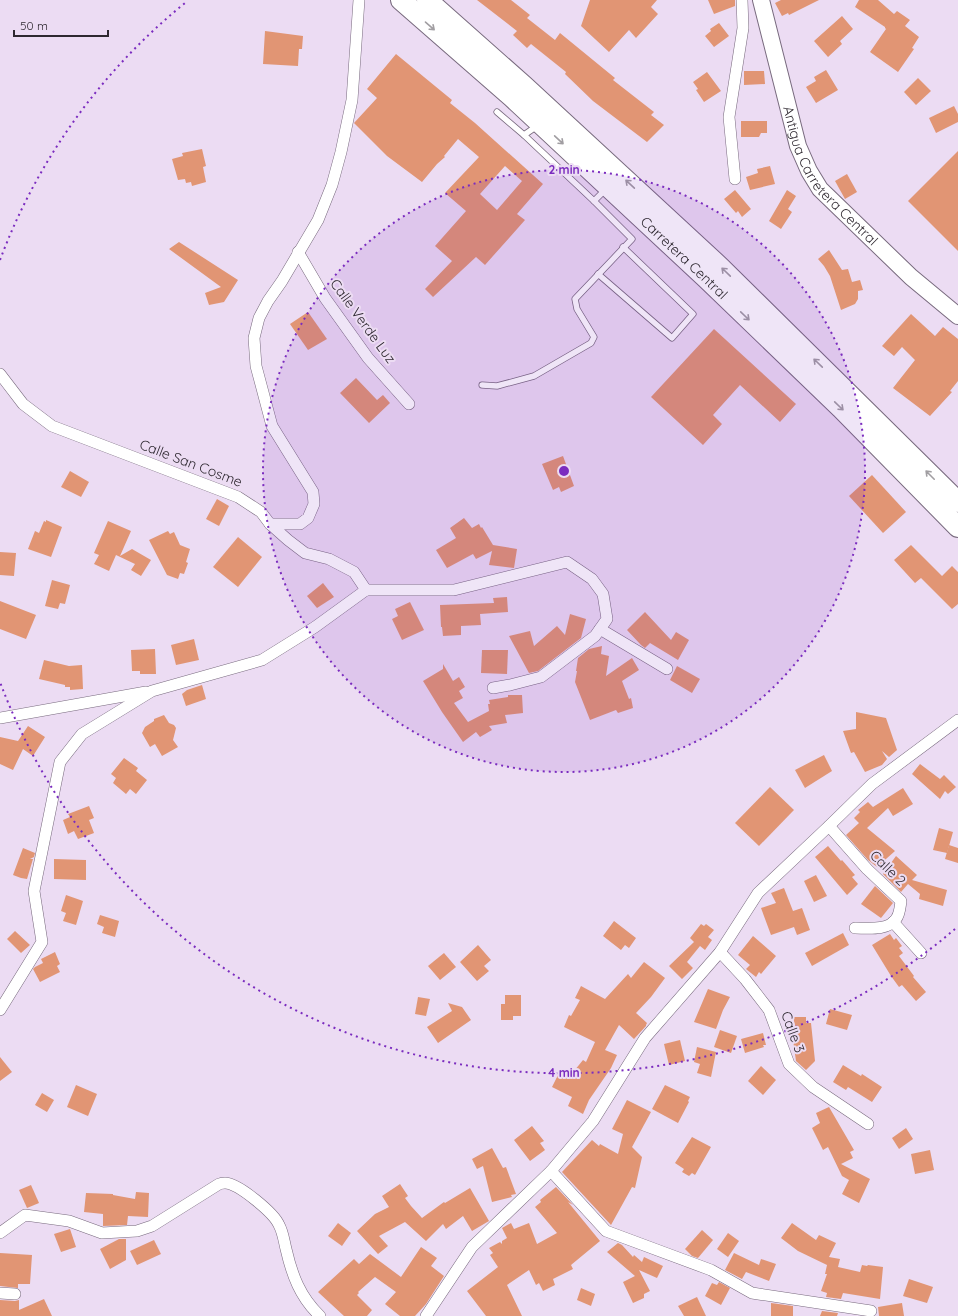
<svg xmlns="http://www.w3.org/2000/svg" width="958" height="1316" viewBox="0 0 958 1316" font-family="Quicksand,sans-serif">
  <rect width="100%" height="100%" fill="#ecdcf3"/>
  <!-- building -->
  <g fill="#e19574" fill-rule="evenodd">
    <path d="M477,0H511L530,15L527,18L555,40L560,33L615,78L613,80L654,112L651,115L664,125L647,142L593,101L565,74L566,72L531,44L527,48L513,35L517,31Z"/>
    <path d="M590,0H657L651,7L658,14L636,38L629,30L609,52L581,26Z"/>
    <path d="M708,0H735V6L714,14Z"/>
    <path d="M781,0H819L789,15L788,13L782,16L775,3Z"/>
    <path d="M859,0H878L894,14L897,11L910,20L905,26L919,37L912,48L914,49L898,72L870,52L886,29L885,28V27L855,7Z"/>
    <path d="M842,16L853,29L840,41L842,44L828,57L814,41Z"/>
    <path d="M719,23L729,36L714,47L705,36L711,31L710,29Z"/>
    <path d="M265,31L303,36L302,49H299L298,66L263,64Z"/>
    <path d="M396,54L452,100L450,103L475,123L543,184L517,214L525,220L485,265L476,257L433,297L425,289L452,261L435,246L466,211L445,193L479,157L458,139L444,156L445,157L437,164L422,182L387,156L354,123L377,98L367,89ZM505,166L522,181L497,210L480,194Z"/>
    <path d="M826,70L838,90L816,103L806,87L816,81L814,77Z"/>
    <path d="M744,71H764L765,84L744,85Z"/>
    <path d="M707,72L721,91L704,102L696,90L698,89L693,82Z"/>
    <path d="M918,78L931,91L916,105L904,92Z"/>
    <path d="M954,106L958,114V122L936,133L929,118Z"/>
    <path d="M741,121H767V133H761L759,137H741Z"/>
    <path d="M202,149L206,166L203,167L206,182L192,186L191,182L186,183L185,179L178,180L172,159L183,156L182,153Z"/>
    <path d="M958,151V251L908,201Z"/>
    <path d="M770,166L775,184L750,190L746,177L758,173L757,169Z"/>
    <path d="M847,174L857,192L845,199L835,181Z"/>
    <path d="M735,190L751,209L742,217L738,211L736,213L724,199Z"/>
    <path d="M787,190L796,196L788,209L792,212L781,229L769,221Z"/>
    <path d="M179,242L238,280L224,302L209,305L205,293L221,287L169,249Z"/>
    <path d="M829,250L842,270L848,269L852,282L860,280L863,290L858,291V299L855,304L841,310L830,276L824,266L818,259Z"/>
    <path d="M308,312L327,339L308,350L290,324Z"/>
    <path d="M911,314L935,336L943,327L958,339V381L950,391L952,392L930,416L893,388L915,360L902,347L894,356L882,346Z"/>
    <path d="M714,329L796,404L780,422L740,385L713,415L722,424L703,445L651,397Z"/>
    <path d="M356,378L377,400L383,395L390,403L369,423L340,393Z"/>
    <path d="M563,456L574,486L561,492L559,487L553,490L542,464Z"/>
    <path d="M70,471L89,482L81,497L61,487Z"/>
    <path d="M872,475L906,512L883,533L849,496Z"/>
    <path d="M217,499L229,506L219,526L206,519Z"/>
    <path d="M464,518L472,528L479,524L481,528L482,527L493,545L517,549L514,568L489,565L492,551L476,559L473,554L447,568L436,550L456,538L450,528Z"/>
    <path d="M46,520L62,527L51,557L28,549L35,531L39,533L44,521L46,522Z"/>
    <path d="M108,521L131,531L120,556L132,549L151,560L141,576L131,570L135,564L116,555L109,571L94,564L99,555L94,553Z"/>
    <path d="M168,531L170,534L174,532L180,545L190,549L186,562L188,563L184,574L180,573L178,579L167,575L149,540Z"/>
    <path d="M238,537L262,557L238,587L213,567Z"/>
    <path d="M911,545L942,576L952,566L958,572V604L952,609L921,578L915,583L894,560Z"/>
    <path d="M0,552L16,553L14,576L0,575Z"/>
    <path d="M52,580L70,585L65,604L60,603L58,609L45,606Z"/>
    <path d="M323,583L334,597L317,608L307,596Z"/>
    <path d="M507,597L508,612L480,614L481,625L461,626V635L443,636L442,627H441L440,605L494,603L493,598Z"/>
    <path d="M0,601L36,615L26,639L0,629Z"/>
    <path d="M410,602L424,630L402,640L392,619L398,616L395,609Z"/>
    <path d="M645,612L671,640L676,632L689,640L678,660L650,643L645,648L641,645L627,630Z"/>
    <path d="M570,614L586,619L581,638L538,671L529,673L509,636L530,631L534,646L557,626L565,635Z"/>
    <path d="M194,639L199,660L176,665L171,645Z"/>
    <path d="M602,646L601,654L609,656L606,676L632,658L639,670L622,681L629,699L631,698L633,708L618,713L616,710L590,720L575,682L577,671H576L578,658L589,649Z"/>
    <path d="M155,649L156,674H140V671H132L131,650Z"/>
    <path d="M482,650H508L507,674L481,673Z"/>
    <path d="M44,660L69,666L82,665L83,689L70,690V687H65V685L39,679Z"/>
    <path d="M443,664L453,681L459,677L465,687L459,691L463,698L454,703L468,722L489,711L488,704H490L489,700L508,697V695H522L523,713L505,715L507,723L489,726L492,730L480,737L476,732L463,742L442,712L423,681L443,669Z"/>
    <path d="M677,666L700,679L692,693L670,680Z"/>
    <path d="M202,685L206,699L186,706L182,694L187,690Z"/>
    <path d="M856,712L886,718L897,750L889,757L882,751L887,759L882,765L865,772L854,752L851,753L843,731L856,729Z"/>
    <path d="M164,715L169,723L174,725L176,728L173,740L178,747L162,756L155,744L150,747L142,733L145,727L154,721V719Z"/>
    <path d="M28,726L45,737L33,756L23,749L13,770L0,764V737L18,741Z"/>
    <path d="M824,755L832,771L805,788L795,770Z"/>
    <path d="M124,758L138,768L136,771L147,780L136,794L130,789L126,794L113,783L116,778L111,774Z"/>
    <path d="M920,764L940,779L944,775L956,787L948,794L945,791L940,799L912,774Z"/>
    <path d="M770,787L794,810L759,846L735,823Z"/>
    <path d="M903,788L913,804L893,816L888,808L867,828L895,851L877,867L868,860L846,835L859,823L854,818L860,812L858,810L868,802L873,807Z"/>
    <path d="M89,806L94,818L89,820L94,833L78,839L74,831L68,834L63,820L70,817L68,814Z"/>
    <path d="M939,828L953,832L947,853L933,850Z"/>
    <path d="M949,845L958,848V863L945,859Z"/>
    <path d="M828,846L841,861L842,860L855,875L852,877L858,884L847,895L815,857Z"/>
    <path d="M23,848L35,853L34,857L30,859H33L27,879L21,878L13,875Z"/>
    <path d="M896,856L917,875L912,880L947,890L943,906L919,899L920,894L908,884L901,892L883,874Z"/>
    <path d="M54,859L86,860V880L54,879Z"/>
    <path d="M816,875L827,896L814,902L804,881Z"/>
    <path d="M875,886L893,903L881,918L861,904Z"/>
    <path d="M784,888L793,911L802,908L810,930L797,935L794,927L771,935L761,908L776,903L771,893Z"/>
    <path d="M66,895L83,901L76,925L63,921L66,913L61,911Z"/>
    <path d="M100,915L119,921L115,937L102,933L104,927L97,924Z"/>
    <path d="M614,921L636,938L629,948L625,945L621,950L603,936Z"/>
    <path d="M701,924L704,926L706,924L714,930L708,937L712,940L705,950L700,946L687,962L693,968L682,979L669,966L694,942L690,938Z"/>
    <path d="M15,931L30,945L21,953L7,939Z"/>
    <path d="M843,933L849,945L812,966L805,953Z"/>
    <path d="M890,934L894,940L896,938L902,946L899,948L903,953L899,956L914,976L913,977L926,992L916,1001L902,985L899,987L891,976L872,945Z"/>
    <path d="M753,936L776,956L761,974L759,972L756,977L746,969L750,965L738,955Z"/>
    <path d="M478,945L491,960L484,966L489,971L477,981L460,962Z"/>
    <path d="M55,952L60,964L57,966L60,972L40,982L33,969L35,967L43,963L41,959Z"/>
    <path d="M444,953L456,967L440,980L428,966Z"/>
    <path d="M644,962L665,978L651,997L636,1013L647,1023L646,1025V1026L634,1039L619,1025L605,1050L617,1055L611,1068L589,1100L583,1114L568,1106L572,1097L552,1087L559,1073L570,1076L583,1060L586,1062L595,1042L564,1027L569,1015L571,1016L580,1000L575,998L581,986L605,999L628,974L631,978Z"/>
    <path d="M708,989L730,997L723,1010L716,1029L694,1022Z"/>
    <path d="M505,995H521V1016H513V1020H501V1004H505Z"/>
    <path d="M418,997L430,999L426,1016L415,1014Z"/>
    <path d="M448,1003L462,1007L471,1020L438,1043L427,1027L452,1011Z"/>
    <path d="M830,1009L852,1015L847,1030L826,1024Z"/>
    <path d="M793,1017H806V1023H811L815,1061L806,1070L796,1061L791,1026L795,1025Z"/>
    <path d="M720,1030L737,1036L731,1053L714,1047Z"/>
    <path d="M763,1033L766,1045H763L764,1047L745,1053L741,1039Z"/>
    <path d="M680,1040L685,1061L669,1065L664,1044Z"/>
    <path d="M697,1047L716,1052L711,1077L697,1073L700,1064L694,1062Z"/>
    <path d="M0,1057L12,1072L0,1081Z"/>
    <path d="M843,1065L861,1076L862,1074L882,1087L872,1102L848,1087L846,1090L833,1082Z"/>
    <path d="M761,1066L776,1080L763,1095L748,1081Z"/>
    <path d="M76,1085L97,1094L88,1116L67,1107Z"/>
    <path d="M665,1085L690,1097L688,1101L689,1102L678,1123L652,1109Z"/>
    <path d="M42,1093L54,1100L47,1112L35,1105Z"/>
    <path d="M627,1100L651,1112L632,1147L642,1157L635,1188L632,1187L611,1225L562,1172L592,1140L599,1146L600,1144L618,1154L623,1134L612,1129Z"/>
    <path d="M829,1107L854,1150L850,1152L853,1158L841,1164L870,1179L859,1203L842,1194L849,1180L842,1176L828,1147L823,1150L812,1128L820,1123L816,1113Z"/>
    <path d="M532,1126L544,1141L540,1143L545,1150L530,1161L514,1140Z"/>
    <path d="M906,1128L913,1139L899,1149L892,1138Z"/>
    <path d="M692,1137L711,1147L695,1175L692,1173L689,1176L682,1172L684,1169L675,1163Z"/>
    <path d="M492,1148L503,1168L506,1167L516,1194L511,1195L512,1197L492,1202L483,1166L477,1169L472,1159Z"/>
    <path d="M930,1150L934,1170L915,1174L911,1154Z"/>
    <path d="M400,1184L408,1196L405,1198L411,1206L422,1218L444,1202L445,1203L470,1188L489,1221L472,1231L463,1216L446,1229L443,1224L426,1241L405,1222L379,1236L388,1246L378,1254L357,1231L375,1214L389,1207L382,1196Z"/>
    <path d="M31,1185L39,1203L27,1208L19,1190Z"/>
    <path d="M556,1187L573,1205L568,1202L600,1241L571,1265L573,1269L553,1279L555,1285L543,1291L539,1283L536,1285L529,1270L507,1285L522,1316H486L467,1291L498,1267L490,1255L493,1253L489,1248L500,1242L502,1244V1241L507,1238L502,1228L511,1223L514,1229L529,1223L537,1244L557,1233L535,1207L541,1202L540,1200Z"/>
    <path d="M136,1192L149,1193L148,1217L128,1216L127,1225L103,1226V1214L84,1212L86,1193L113,1194V1195L135,1199Z"/>
    <path d="M338,1223L351,1233L342,1246L328,1236Z"/>
    <path d="M792,1223L816,1240L819,1235L836,1243L829,1257L840,1259L838,1267L860,1272L862,1265L867,1266L868,1265L883,1267L880,1299L843,1293L841,1299L826,1297L827,1293L821,1291L827,1274H825L827,1265L798,1251L781,1238Z"/>
    <path d="M70,1229L76,1247L61,1252L54,1234Z"/>
    <path d="M702,1230L713,1240L698,1258L692,1256L685,1249Z"/>
    <path d="M728,1233L739,1241L728,1257L717,1249Z"/>
    <path d="M119,1239H126V1260L110,1269L100,1249Z"/>
    <path d="M154,1240L161,1254L137,1265L130,1251Z"/>
    <path d="M618,1243L622,1245L633,1257L634,1255L642,1262L644,1257L663,1266L657,1278L639,1270L650,1291L644,1294V1298L633,1303L623,1282L635,1276L607,1252Z"/>
    <path d="M421,1247L437,1258L431,1266L444,1276L426,1304L415,1316H400L385,1304L396,1292L375,1277L358,1292L359,1293L357,1295L372,1310L367,1316H344L318,1292L354,1259L359,1264L370,1254L401,1277Z"/>
    <path d="M0,1253L32,1255L30,1284H18V1288L0,1286Z"/>
    <path d="M734,1253L759,1265L761,1259L776,1264L769,1281L746,1272L742,1279L725,1270Z"/>
    <path d="M909,1279L933,1287L927,1303L903,1296Z"/>
    <path d="M719,1282L730,1288L721,1305L705,1296L712,1283L717,1285Z"/>
    <path d="M581,1288L595,1294L591,1306L577,1300Z"/>
    <path d="M697,1297L706,1316H684L678,1306Z"/>
    <path d="M44,1299L52,1316H0V1300L15,1301L19,1300V1310Z"/>
    <path d="M771,1303L793,1306V1316H771Z"/>
    <path d="M902,1303L904,1316H879L878,1307Z"/>
    <path d="M822,1311L838,1313L837,1316H820Z"/>
  </g>
  <g fill="none" stroke-linecap="round" stroke-linejoin="round">
    <!-- lane casing -->
    <g stroke="#786a7e" stroke-width="7">
      <g id="lane">
        <path d="M497,112L524,135"/>
        <path d="M537,126L524,135L594,201L607,188"/>
        <path d="M598,274L672,338L693,314L623,247"/>
        <path d="M482,385L497,386L534,376L591,343L594,337L577,309L575,299L632,239L594,201"/>
      </g>
    </g>
    <!-- street casing -->
    <g stroke="#786a7e" stroke-width="12">
      <g id="street">
        <path d="M735,179L729,117L743,28L742,0"/>
        <path d="M298,252L325,298L368,358L409,404"/>
        <path d="M0,374L23,404L52,426L238,497L261,512L270,524L288,540L305,553L329,559L354,572L366,590"/>
        <path d="M270,524H300L308,518L314,504L313,492L272,426L256,366L254,338L259,318L268,301L282,281L318,220L332,185L341,152L352,100L359,0"/>
        <path d="M366,590H454L567,562L592,579L603,594L607,619L595,636L541,677L510,685L493,688"/>
        <path d="M600,629L667,669"/>
        <path d="M0,718L146,692"/>
        <path d="M829,826L867,869L901,901C900,907 900,914 896,919C888,931 867,928 855,928"/>
        <path d="M893,922L921,953"/>
        <path d="M720,952L745,979L769,1010L789,1064L813,1087L868,1124"/>
        <path d="M0,1010L42,942L34,891L60,762L82,734L152,691L262,660L315,627L366,590"/>
        <path d="M551,1171L606,1231L711,1270L752,1293L871,1311"/>
        <path d="M0,1233L25,1215L69,1221L102,1233L137,1231L152,1226L219,1184C221,1183 223,1183 225,1183C238,1183 274,1213 279,1225C283,1232 284,1241 286,1249C292,1275 300,1297 320,1316"/>
        <path d="M0,1293L15,1294"/>
        <path d="M426,1316L472,1247L551,1171L593,1121L645,1038L720,952L758,893L829,826L872,784L958,720"/>
      </g>
    </g>
    <!-- secondary casing -->
    <g stroke="#786a7e" stroke-width="18">
      <g id="secondary">
        <path id="s1" d="M761,0L798,146L809,171L820,189L911,277L958,316"/>
      </g>
    </g>
    <!-- highway casing -->
    <g stroke="#786a7e" stroke-width="22">
      <g id="highway">
        <path id="s2" d="M401,0L512,97L706,278L841,408L958,527"/>
        <path d="M427,0L524,86L720,267L958,502"/>
      </g>
    </g>
    <!-- lane -->
    <use href="#lane" stroke="#fff" stroke-width="5.5"/>
    <!-- street -->
    <use href="#street" stroke="#fff" stroke-width="11"/>
    <!-- secondary -->
    <use href="#secondary" stroke="#fff" stroke-width="16"/>
    <!-- highway -->
    <use href="#highway" stroke="#fff" stroke-width="20"/>
  </g>
  <!-- one-way arrows -->
  <defs><path id="oneway-shaft" d="M-6 0H5M1.5-3L5.5 0L1.5 3" fill="none" stroke-width="1.6" stroke-linecap="round" stroke-linejoin="round"/></defs>
  <g stroke="#a19ea2">
    <use href="#oneway-shaft" transform="translate(430 26) rotate(41)"/>
    <use href="#oneway-shaft" transform="translate(559 140) rotate(43)"/>
    <use href="#oneway-shaft" transform="translate(630 184) rotate(-137)"/>
    <use href="#oneway-shaft" transform="translate(726 272) rotate(-136)"/>
    <use href="#oneway-shaft" transform="translate(745 316) rotate(44)"/>
    <use href="#oneway-shaft" transform="translate(818 363) rotate(-136)"/>
    <use href="#oneway-shaft" transform="translate(839 406) rotate(44)"/>
    <use href="#oneway-shaft" transform="translate(930 475) rotate(-135)"/>
  </g>
  <!-- distance rings -->
  <circle cx="564" cy="471" r="301" fill="#7b2cbf" fill-opacity=".12"/>
  <g fill="none" stroke="#7b2cbf" stroke-width="2" stroke-dasharray="2 4">
    <circle cx="564" cy="471" r="301"/>
    <path d="M955 929A602 602 0 0 1 0 682M0 260A602 602 0 0 1 185 3"/>
  </g>
  <g text-anchor="middle" dominant-baseline="central" stroke-width="4" stroke-linejoin="round" paint-order="stroke">
    <!-- street labels -->
    <g font-size="14" fill="#2e2830" stroke="#ecdcf3">
      <text stroke="none"><textPath href="#s1" startOffset="193">Antigua Carretera Central</textPath></text>
      <text stroke="none"><textPath href="#s2" startOffset="383">Carretera Central</textPath></text>
      <text transform="translate(363 321) rotate(54)">Calle Verde Luz</text>
      <text transform="translate(191 463) rotate(21)">Calle San Cosme</text>
      <text transform="translate(888 868) rotate(44)">Calle 2</text>
      <text transform="translate(793 1032) rotate(70)">Calle 3</text>
    </g>
  </g>
  <circle cx="564" cy="471" r="6" fill="#7b2cbf" stroke="#ecdcf3" stroke-width="2"/>
  <g font-size="12" text-anchor="middle" font-weight="bold" fill="#7b2cbf" stroke="#ecdcf3" stroke-width="4" stroke-linejoin="round" paint-order="stroke">
    <text x="564" y="174">2 min</text>
    <text x="564" y="1077">4 min</text>
  </g>
  <!-- scale -->
  <path d="M14 30v6h94v-6" fill="none" stroke="#2e2830" stroke-width="2"/>
  <text x="20" y="30" font-size="12" fill="#2e2830" stroke="#ecdcf3" stroke-width="3" paint-order="stroke">50 m</text>
</svg>
